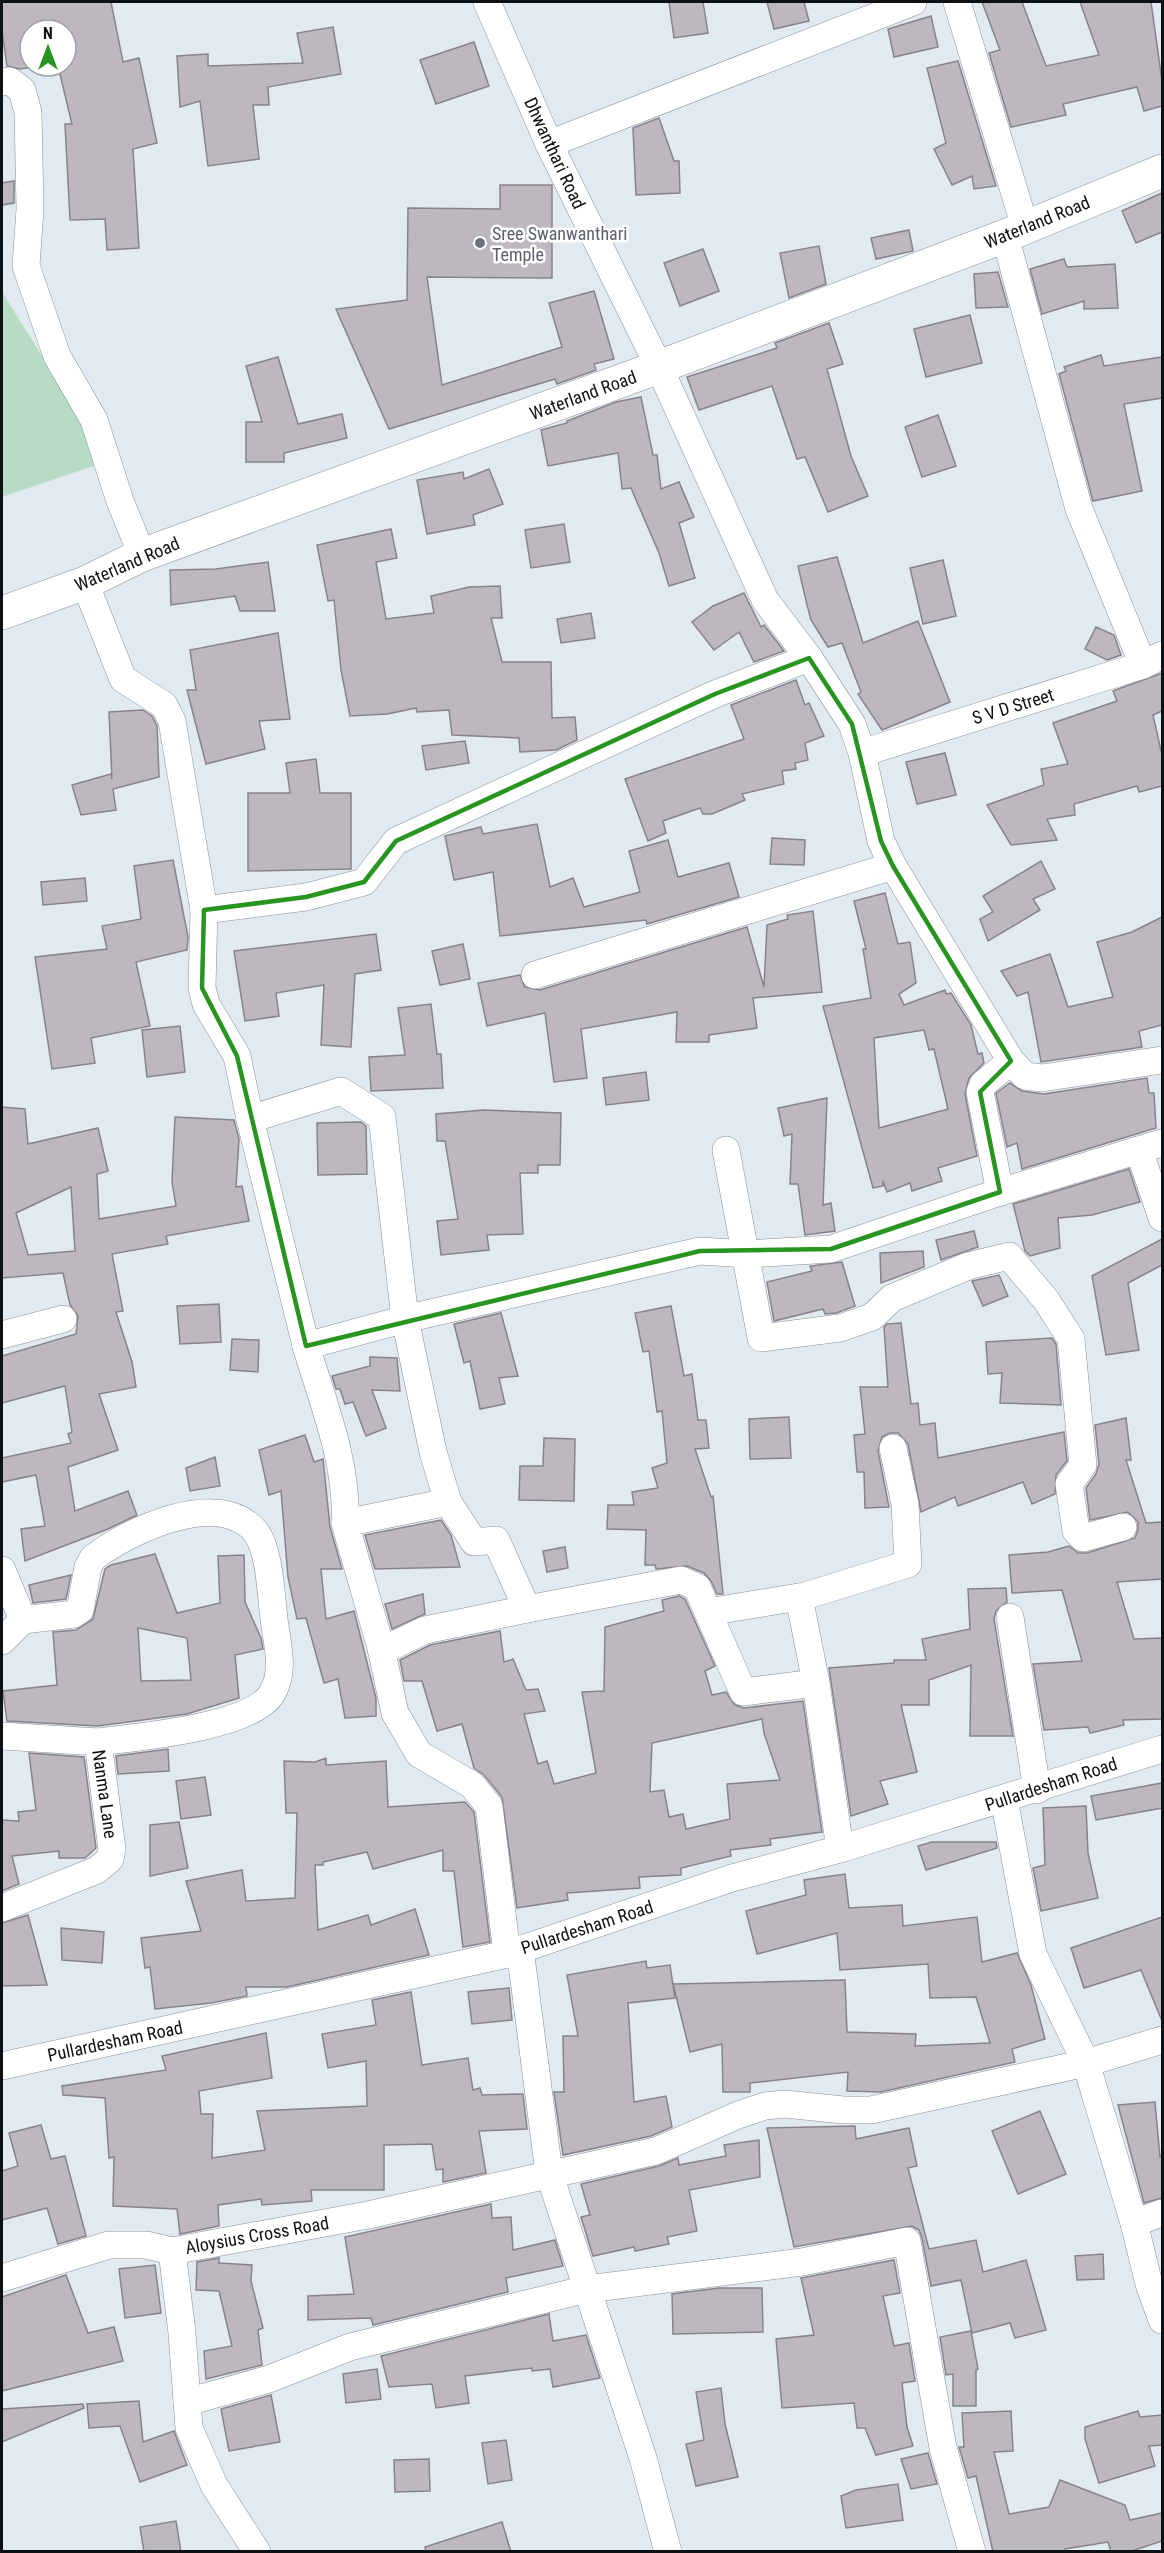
<svg xmlns="http://www.w3.org/2000/svg" width="1164" height="2553" viewBox="0 0 1164 2553" font-family="'Roboto Condensed',sans-serif">
  <rect width="100%" height="100%" fill="#e2eaf1"/>
  <!-- green -->
  <path fill="#b8dbc6" d="M2,292L108,461L2,497Z"/>
  <!-- building -->
  <g fill="#bdb8c0" stroke="#88838b" stroke-width="1.5" fill-rule="evenodd">
    <path d="M2,2H111L123,62L139,58L157,143L133,149L139,248L107,250L105,219L70,220L65,124H72L58,66H66V30H30V66H39L20,69L7,66L2,31Z"/>
    <path d="M669,2H703L708,33L674,38Z"/>
    <path d="M767,2H804L809,21L774,29Z"/>
    <path d="M982,2H1022L1046,66L1099,55L1080,2H1151L1162,81V106L1144,111L1137,87L1063,104L1066,115L1011,127L989,53L1000,50Z"/>
    <path d="M931,16L938,47L894,57L888,29Z"/>
    <path d="M333,27L341,74L268,87L269,105H253L259,159L208,166L200,101L180,107L177,56L208,54V66L303,63L297,33Z"/>
    <path d="M474,42L489,86L436,104L420,60Z"/>
    <path d="M958,61L996,186L974,189L972,176L952,185L934,149L946,143L927,68Z"/>
    <path d="M659,118L674,161H679L680,193L636,195L633,128Z"/>
    <path d="M14,181V203L2,205V183Z"/>
    <path d="M500,185H552V278L427,277L442,385L562,347L549,303L594,291L614,359L594,364L596,370L557,384L555,379L389,429L336,309L407,300L408,208L500,209Z"/>
    <path d="M1162,193V232L1136,243L1122,211Z"/>
    <path d="M909,230L913,251L876,259L871,238Z"/>
    <path d="M819,246L826,284L789,298L780,253Z"/>
    <path d="M703,249L719,291L680,306L664,263Z"/>
    <path d="M1064,259L1067,267L1115,264L1118,308L1084,309V301L1042,314L1030,269Z"/>
    <path d="M998,272L1008,307L976,308L974,274Z"/>
    <path d="M970,315L982,363L926,377L914,329Z"/>
    <path d="M829,323L843,364L827,369L851,456L868,496L828,512L805,457L797,459L772,386L699,410L687,377L777,348L775,343Z"/>
    <path d="M1101,355L1104,366L1162,357V398L1124,404L1142,491L1093,501L1059,374L1066,371L1064,367Z"/>
    <path d="M278,357L298,424L342,414L347,438L284,453V462H246V422H262L246,366Z"/>
    <path d="M641,397L653,455H657L661,489L679,482L694,517L679,523L695,578L669,586L659,553L631,488L622,489L618,453L548,466L541,430L567,423V421L616,402Z"/>
    <path d="M938,415L956,466L922,477L905,427Z"/>
    <path d="M489,469L503,504L473,515L475,525L427,534L417,480L463,472L464,479Z"/>
    <path d="M564,524L570,562L531,568L525,530Z"/>
    <path d="M391,529L397,558L376,562L386,619L434,613L431,596L469,587L500,586L502,618H491L502,662H551L552,718L575,717L577,740L556,750L520,752L519,738L452,735L449,710L417,712L416,708L387,714L350,716L341,670L334,600L328,601L317,545Z"/>
    <path d="M837,557L863,643L918,621L950,702L882,730L858,694L861,692L842,643L828,647L811,620L807,605L798,566Z"/>
    <path d="M943,560L956,616L923,624L910,568Z"/>
    <path d="M268,562L275,611H240L235,596L171,605L170,570L216,569Z"/>
    <path d="M744,593L761,627L764,625L784,651L754,662L739,632L714,650L692,622L713,606Z"/>
    <path d="M591,613L595,638L561,643L557,619Z"/>
    <path d="M1096,627L1114,635L1121,655L1107,660L1085,649Z"/>
    <path d="M278,633L290,719L259,721L265,749L206,764L187,690H196L190,650Z"/>
    <path d="M1162,673V711L1153,715L1162,755V786L1139,792L1137,786L1074,804L1075,815L1047,819L1057,840L1011,845L987,805L1044,785L1041,769L1068,764L1053,723L1117,701L1113,691Z"/>
    <path d="M796,680L805,705L809,703L824,736L805,743L808,760L795,763L796,769L782,771L784,784L742,794L745,800L712,814H703L700,808L663,821L666,833L648,841L625,779L744,739L731,705Z"/>
    <path d="M143,710L152,716L157,726L159,777L113,789L116,810L81,815L72,785L111,774L112,779L109,712Z"/>
    <path d="M465,741L469,763L426,770L422,746Z"/>
    <path d="M945,753L956,795L917,804L906,762Z"/>
    <path d="M316,759L320,793H351V869L248,871V793H290L286,763Z"/>
    <path d="M537,824L550,887L573,878L584,907L640,892L629,851L668,840L678,877L729,863L739,897L647,924L646,920L500,936L493,872L454,880L445,836L481,827L483,834Z"/>
    <path d="M772,838L805,840L804,865L770,864Z"/>
    <path d="M173,860L188,937L187,950L136,962L150,1026L91,1038L95,1063L52,1069L35,957L107,949L102,926L141,919L134,866Z"/>
    <path d="M1041,861L1055,889L1033,899L1040,910L988,941L980,919L993,912L983,896Z"/>
    <path d="M85,878L87,901L43,905L41,882Z"/>
    <path d="M885,893L898,944L910,942L916,983L899,994L904,1005L945,990L946,994L951,993L971,1025L978,1054L982,1053L984,1063L969,1078L965,1094L977,1156L938,1168L942,1181L912,1191L910,1183L887,1192L883,1181V1186L873,1188L823,1006L871,998L863,949H866L854,901ZM924,1030L929,1050L934,1049L948,1109L879,1128L874,1038Z"/>
    <path d="M813,911L822,992L753,998L757,1028L709,1035V1042H676L677,1012L581,1029L587,1078L554,1082L545,1013L487,1026L478,983L520,975L525,987L540,990L747,927L764,987L767,925L788,919L787,915Z"/>
    <path d="M1162,917V1025L1139,1031L1142,1047L1041,1062L1028,992L1017,996L1001,971L1050,954L1068,1007L1113,997L1097,942L1132,932Z"/>
    <path d="M376,934L381,970L355,974L351,1047L321,1045L324,985L276,993L279,1016L245,1021L234,951Z"/>
    <path d="M463,944L470,979L440,985L432,951Z"/>
    <path d="M431,1004L437,1054H441L443,1088L371,1091L369,1057L405,1055L398,1008Z"/>
    <path d="M180,1026L185,1072L147,1077L142,1030Z"/>
    <path d="M646,1072L649,1100L606,1105L603,1078Z"/>
    <path d="M1147,1078L1149,1093H1154L1156,1128L1022,1169L1017,1143L1007,1147L996,1093L1010,1083L1022,1091L1044,1094Z"/>
    <path d="M827,1098L823,1205L831,1203L835,1231L805,1235L798,1184H790L792,1134L784,1136L778,1108Z"/>
    <path d="M2,1107L25,1109L28,1144L98,1128L108,1171L97,1174L99,1219L176,1206L172,1182L175,1117L234,1120L239,1139L236,1187L242,1186L249,1221L166,1236L168,1244L112,1254L123,1311L116,1312L132,1362L136,1387L99,1394L118,1450L68,1467L75,1511L128,1491L137,1515L108,1529L25,1561L21,1529L45,1526L36,1475L2,1482V1458L71,1443L68,1434L72,1432L65,1386L2,1403V1356L76,1334L78,1316L70,1305L63,1273L2,1278ZM71,1187L75,1251L28,1255L16,1213Z"/>
    <path d="M484,1110L561,1113L560,1165H538V1173H520L523,1234L487,1235L489,1250L441,1255L437,1221L458,1219L445,1141H437L436,1114Z"/>
    <path d="M361,1122L366,1126L367,1174L318,1175L317,1123Z"/>
    <path d="M1129,1169L1140,1202L1092,1215L1058,1218L1060,1248L1030,1256L1025,1251L1013,1204Z"/>
    <path d="M974,1231L978,1247L941,1260L936,1240Z"/>
    <path d="M1162,1239V1265L1128,1283L1139,1350L1106,1355L1092,1276Z"/>
    <path d="M923,1251L924,1267L881,1283L880,1253Z"/>
    <path d="M842,1262L855,1306L836,1313L825,1314L823,1309L774,1321L767,1282L812,1271L810,1266Z"/>
    <path d="M999,1275L1008,1296L983,1306L972,1281Z"/>
    <path d="M219,1304L221,1342L180,1344L177,1306Z"/>
    <path d="M671,1306L684,1376L692,1374L698,1420H706L709,1448L695,1449L711,1497L713,1496L723,1594H717L711,1581L704,1573L687,1566L656,1569L655,1565H645L646,1530L607,1529L608,1505H634L632,1492L658,1488L652,1468L667,1463L662,1411L657,1412L649,1351L643,1352L635,1313Z"/>
    <path d="M501,1313L518,1376L499,1378L505,1404L480,1409L470,1361L464,1363L454,1324Z"/>
    <path d="M901,1323L911,1404L918,1403L920,1425L935,1423L938,1458L1064,1432L1067,1461L1056,1475L1055,1494L1032,1504L1023,1482L958,1506L955,1497L921,1512L908,1444L898,1433H890L882,1437L878,1451L889,1507L865,1508L864,1472H857L854,1435L865,1434L860,1387H888L884,1327L887,1324Z"/>
    <path d="M1052,1338L1056,1344L1061,1405L1000,1403L1002,1373L988,1374L986,1342Z"/>
    <path d="M232,1339L259,1340L258,1372L230,1370Z"/>
    <path d="M370,1357L397,1358L400,1391L372,1390L386,1428L366,1436L353,1402L345,1404L340,1389H336L332,1376L370,1366Z"/>
    <path d="M789,1417L791,1458L750,1459L749,1419Z"/>
    <path d="M1126,1418L1131,1460H1126L1146,1523L1162,1522V1579L1117,1582L1134,1639L1162,1638V1719L1123,1720L1124,1725L1090,1733L1088,1727L1044,1730L1033,1664L1082,1661L1062,1590L1012,1593L1009,1555L1048,1552L1069,1546L1078,1553H1087L1135,1538L1138,1530V1522L1128,1512L1090,1520L1086,1488L1096,1474L1099,1464L1095,1425Z"/>
    <path d="M305,1435L314,1462L323,1459L330,1527L342,1569H321L326,1619L354,1611L376,1698V1716L345,1718L338,1679L324,1683L306,1618L297,1619L288,1577L281,1491L269,1495L259,1450Z"/>
    <path d="M544,1438L575,1439L574,1501L519,1500L520,1466H543Z"/>
    <path d="M215,1457L220,1486L190,1491L186,1468Z"/>
    <path d="M441,1520L451,1535L460,1567L375,1569L365,1535Z"/>
    <path d="M565,1547L568,1568L547,1572L543,1551Z"/>
    <path d="M155,1554L177,1613L220,1603L218,1556L244,1555L245,1602L261,1638L263,1649L235,1655L239,1698L187,1714L98,1726L7,1721L3,1691L57,1685L53,1632L76,1630L93,1619L105,1569L111,1565ZM138,1628L187,1638L191,1680L141,1681Z"/>
    <path d="M71,1575L66,1599L33,1603L29,1585Z"/>
    <path d="M1006,1588L1007,1602L996,1611L994,1619L1013,1736H970L971,1665L929,1680V1705H901L917,1772L880,1781L888,1804L851,1816L829,1668L894,1663V1660H926L922,1639L970,1629L968,1589Z"/>
    <path d="M423,1594L425,1614L392,1629L385,1604Z"/>
    <path d="M679,1596L685,1599L715,1666L705,1671L712,1695L726,1692L735,1705L744,1708L803,1701L822,1832L770,1839L771,1845L730,1850L731,1856L681,1868V1875L639,1877L640,1888L567,1893L568,1900L517,1908L502,1797L484,1775L474,1768L462,1724L437,1731L422,1681H404L400,1660L430,1645L500,1631L504,1662L513,1659L526,1690L538,1689L545,1711L524,1714L538,1764L547,1761L554,1784L596,1773L582,1692L604,1691L605,1627L664,1611L662,1600ZM762,1719L764,1733L780,1780L727,1784L730,1819L686,1829L683,1814L669,1817L664,1790L650,1792L652,1743Z"/>
    <path d="M168,1749L169,1771L118,1774L116,1756Z"/>
    <path d="M29,1753L84,1757L96,1848L85,1858H59V1851L12,1856L19,1884L2,1891V1820L19,1821L18,1812L36,1810Z"/>
    <path d="M326,1758V1765L386,1761L388,1807L465,1802L474,1812L490,1942L463,1947L454,1871H443V1850L373,1869L367,1852L323,1862V1865H315L318,1930L368,1915L371,1925L415,1909L429,1955L287,1987H246L247,1996L211,2003L155,2009L150,1967L145,1968L141,1938L201,1931L186,1881L242,1870L246,1901L295,1898L297,1813H286L284,1761L315,1762Z"/>
    <path d="M205,1777L211,1815L181,1819L176,1781Z"/>
    <path d="M1162,1783V1808L1096,1820L1091,1796Z"/>
    <path d="M1086,1806L1088,1853L1098,1898L1041,1911L1033,1868L1045,1865L1043,1808Z"/>
    <path d="M179,1822L188,1868L150,1876V1825Z"/>
    <path d="M932,1842H996L997,1848L926,1870L918,1846Z"/>
    <path d="M845,1874L849,1908L902,1905L903,1926L977,1917L982,1962L1017,1953L1031,1985L1045,2039L1012,2049L1015,2062L881,2092L847,2091L848,2072L750,2083V2092H723L722,2044L690,2052L673,1984L845,1980L847,2032L916,2034L915,2046L990,2043L976,1997L930,1998L928,1964L840,1970L837,1933L757,1954L746,1911L806,1895L804,1880Z"/>
    <path d="M28,1915L47,1985L2,1986V1923Z"/>
    <path d="M1162,1917V2021L1141,1970L1084,1988L1071,1948Z"/>
    <path d="M61,1928L104,1932L102,1963L62,1960Z"/>
    <path d="M646,1961L647,1968L670,1965L675,1998L628,2003L634,2102L666,2096L672,2127L651,2136L563,2155L554,2092H564L563,2036H578L567,1975Z"/>
    <path d="M509,1988L512,2020L472,2024L468,1992Z"/>
    <path d="M411,1992L422,2065L468,2058L473,2090L480,2088L482,2095L523,2094L527,2129L479,2131L486,2173L443,2182V2169L436,2170L432,2144L384,2145V2190H311L312,2201L262,2205L261,2199L218,2205L219,2226L180,2234L177,2209L113,2206L114,2157L109,2158L105,2098L63,2095L62,2086L166,2070L162,2056L266,2033L272,2078L199,2091L201,2114H213L212,2158L265,2150L257,2111L367,2106L366,2061L328,2068L322,2034L376,2025L372,2000Z"/>
    <path d="M1155,2102L1160,2157L1162,2156V2198L1144,2203L1118,2105Z"/>
    <path d="M1040,2111L1066,2174L1018,2194L992,2131Z"/>
    <path d="M41,2125L51,2159L65,2156L86,2236L58,2244L47,2208L2,2220V2171L18,2166L9,2133Z"/>
    <path d="M855,2126L856,2139L909,2128L917,2166L908,2168L929,2249L976,2240L983,2272L1026,2260L1046,2330L1015,2338L1010,2323L972,2333L961,2280L931,2286L922,2238L919,2230L912,2226L794,2247L767,2128Z"/>
    <path d="M759,2140L760,2177L689,2190L697,2231L667,2237L669,2244L635,2251L634,2247L593,2256L581,2217L590,2215L581,2184L659,2166L678,2158L679,2165L726,2156L724,2145Z"/>
    <path d="M491,2204L492,2218L511,2217L513,2250L555,2240L563,2266L506,2278L508,2292L373,2325L371,2318L308,2320V2296L354,2294L345,2237Z"/>
    <path d="M1103,2254L1104,2279L1077,2280L1075,2256Z"/>
    <path d="M219,2258V2263L252,2265L251,2281L263,2328L258,2330L262,2365L206,2379L204,2351L232,2346L219,2291L196,2290L197,2262Z"/>
    <path d="M894,2260L900,2293L883,2296L894,2346L909,2343L915,2381L902,2383L907,2427L913,2446L876,2455L865,2428H857L854,2403L782,2408L776,2339L814,2335L801,2278Z"/>
    <path d="M155,2265L161,2313L125,2318L119,2269Z"/>
    <path d="M66,2275L88,2333L114,2327L123,2361L2,2391V2297Z"/>
    <path d="M719,2288H762L763,2332L673,2334L672,2294Z"/>
    <path d="M549,2314L553,2341L586,2335L600,2378L553,2387L550,2369L532,2371V2368L465,2376L469,2403L436,2408L432,2384L389,2387L381,2356Z"/>
    <path d="M971,2331L978,2369L976,2370V2406H953V2374L946,2375L940,2337Z"/>
    <path d="M377,2369L381,2399L346,2403L343,2374Z"/>
    <path d="M721,2388L725,2424L738,2477L696,2486L686,2444L704,2440L696,2392Z"/>
    <path d="M271,2395L280,2442L229,2451L221,2409Z"/>
    <path d="M139,2401L143,2442L174,2431L187,2465L140,2482L120,2426L89,2428L87,2404Z"/>
    <path d="M83,2404L84,2408L2,2442V2409Z"/>
    <path d="M1011,2411L1013,2451L994,2452L1009,2514L1049,2507L1060,2480L1125,2505L1130,2520L1162,2513V2541L1129,2552H1111L1108,2542L1065,2549V2552H993L976,2476L968,2478L959,2447H964L962,2413Z"/>
    <path d="M1138,2411L1140,2417L1162,2415V2445L1149,2446L1155,2466L1099,2483L1085,2439V2427Z"/>
    <path d="M506,2440L512,2480L488,2484L482,2443Z"/>
    <path d="M928,2453L937,2484L911,2489L901,2459Z"/>
    <path d="M429,2459L430,2491L395,2492L394,2460Z"/>
    <path d="M898,2484L903,2520L846,2528L841,2496L856,2490Z"/>
    <path d="M176,2521L181,2552H144L140,2527Z"/>
    <path d="M502,2522L511,2552H426L425,2547Z"/>
  </g>
  <g fill="none" stroke-linecap="round" stroke-linejoin="round">
    <!-- minor casing -->
    <g stroke="#888f95" stroke-width="28">
      <g id="minor">
        <path d="M487,2L549,144L659,367L765,600L809,658L852,724L862,753L881,841L893,866L535,975"/>
        <path d="M957,2L1025,227"/>
        <path d="M2,82L10,81L22,90L28,112L30,209L26,266L57,356L94,420L120,501L142,555"/>
        <path d="M549,144L913,2"/>
        <path d="M1005,236L1079,509L1143,665"/>
        <path d="M85,583L123,679L164,705L172,721L204,910L306,897L364,882L396,841L715,694L809,658"/>
        <path d="M862,753L1143,665L1162,655"/>
        <path d="M893,866L1011,1061L1025,1076L1042,1078L1162,1060"/>
        <path d="M204,910L202,988L206,1004L237,1056L250,1119L341,1091L382,1117L405,1319L433,1452L448,1502L345,1523L381,1648L395,1713L419,1754L472,1785L489,1806L507,1954"/>
        <path d="M250,1119L306,1346L405,1319L700,1251L747,1254L831,1249L1000,1192L1162,1143"/>
        <path d="M726,1150L761,1338L840,1328L872,1317L892,1298L968,1266L1009,1256L1046,1300L1071,1339L1083,1465L1069,1484L1076,1531L1083,1538L1123,1527"/>
        <path d="M1139,1150L1162,1218"/>
        <path d="M1000,1192L980,1092L983,1084L1011,1061"/>
        <path d="M2,1335L63,1319"/>
        <path d="M306,1346C323,1403 348,1463 345,1523"/>
        <path d="M2,1570L23,1620L2,1641"/>
        <path d="M799,1597L816,1683"/>
        <path d="M527,1609L681,1580L697,1587L743,1692L816,1683L840,1849"/>
        <path d="M708,1612L805,1596L908,1564L905,1504L893,1448"/>
        <path d="M1010,1617L1037,1790"/>
        <path d="M23,1620L74,1614L80,1610L88,1567L93,1558C128,1531 217,1488 255,1531C270,1549 271,1596 274,1619C277,1643 286,1673 271,1695C248,1728 137,1737 98,1742"/>
        <path d="M381,1648L394,1645L425,1630L527,1609L496,1540L474,1542L448,1502"/>
        <path d="M2,1736L98,1742L112,1849L110,1859L97,1870L2,1908"/>
        <path d="M1004,1799L1033,1954L1086,2063L1134,2223L1149,2284L1162,2320"/>
        <path d="M520,1949L549,2173L643,2458L668,2552"/>
        <path d="M2,2066L507,1954L732,1878L840,1849L1162,1749"/>
        <path d="M1134,2223L1162,2213"/>
        <path d="M2,2278L109,2245H146L172,2251"/>
        <path d="M187,2402L269,2379L350,2347L587,2289L802,2262L907,2241L943,2448L972,2552"/>
        <path d="M257,2552L214,2485L189,2428L182,2333L172,2251L368,2215L656,2151L738,2115L765,2106L785,2104L843,2110H871L1086,2063L1162,2040"/>
      </g>
    </g>
    <!-- major casing -->
    <g stroke="#888f95" stroke-width="34">
      <path id="major" d="M2,613L85,583L142,555L659,367L1005,236L1162,171"/>
    </g>
    <!-- minor -->
    <use href="#minor" stroke="#fff" stroke-width="27"/>
    <!-- major -->
    <use href="#major" stroke="#fff" stroke-width="33"/>
  </g>
  <!-- marked area -->
  <path fill="none" stroke="#289520" stroke-width="4.5" stroke-linejoin="round" d="M809,658L852,724L881,841L893,866L1011,1061L980,1092L1000,1192L831,1249L700,1251L306,1346L237,1056L202,988L204,910L306,897L364,882L396,841L715,694Z"/>
  <!-- markers -->
  <circle fill="#6b7280" stroke="#fff" stroke-width="2" cx="480" cy="243" r="6"/>
  <g text-anchor="middle" dominant-baseline="central" stroke-width="5" stroke-linejoin="round" paint-order="stroke">
    <!-- street labels -->
    <g font-size="18" fill="#0e1113" stroke="#fff">
      <text transform="translate(555 153) rotate(65)">Dhwanthari Road</text>
      <text transform="translate(1037 222) rotate(-22)">Waterland Road</text>
      <text transform="translate(583 395) rotate(-20)">Waterland Road</text>
      <text transform="translate(127 564) rotate(-23)">Waterland Road</text>
      <text transform="translate(1013 706) rotate(-17)">S V D Street</text>
      <text transform="translate(1051 1784) rotate(-18)">Pullardesham Road</text>
      <text transform="translate(105 1794) rotate(82)">Nanma Lane</text>
      <text transform="translate(587 1927) rotate(-18)">Pullardesham Road</text>
      <text transform="translate(115 2041) rotate(-12)">Pullardesham Road</text>
      <text transform="translate(257 2235) rotate(-10)">Aloysius Cross Road</text>
    </g>
    <!-- worship labels -->
    <g font-size="18" fill="#5b616d" stroke="#fff" text-anchor="start">
      <text x="492" y="233">Sree Swanwanthari<tspan x="492" dy="21">Temple</tspan></text>
    </g>
  </g>
  <!-- border -->
  <rect width="1164" height="2553" fill="none" stroke="#0e1113" stroke-width="6"/>
  <!-- north arrow -->
  <g transform="translate(48 48)"><circle r="28" fill="#ffffff" stroke="#9fa0a1" stroke-width="1.5"/>
  <path d="M0-4.5L10 22L0 15L-10 22Z" fill="#289520"/>
  <text y="-9" font-size="16" font-weight="bold" text-anchor="middle" fill="#0e1113">N</text>
  </g>
</svg>
